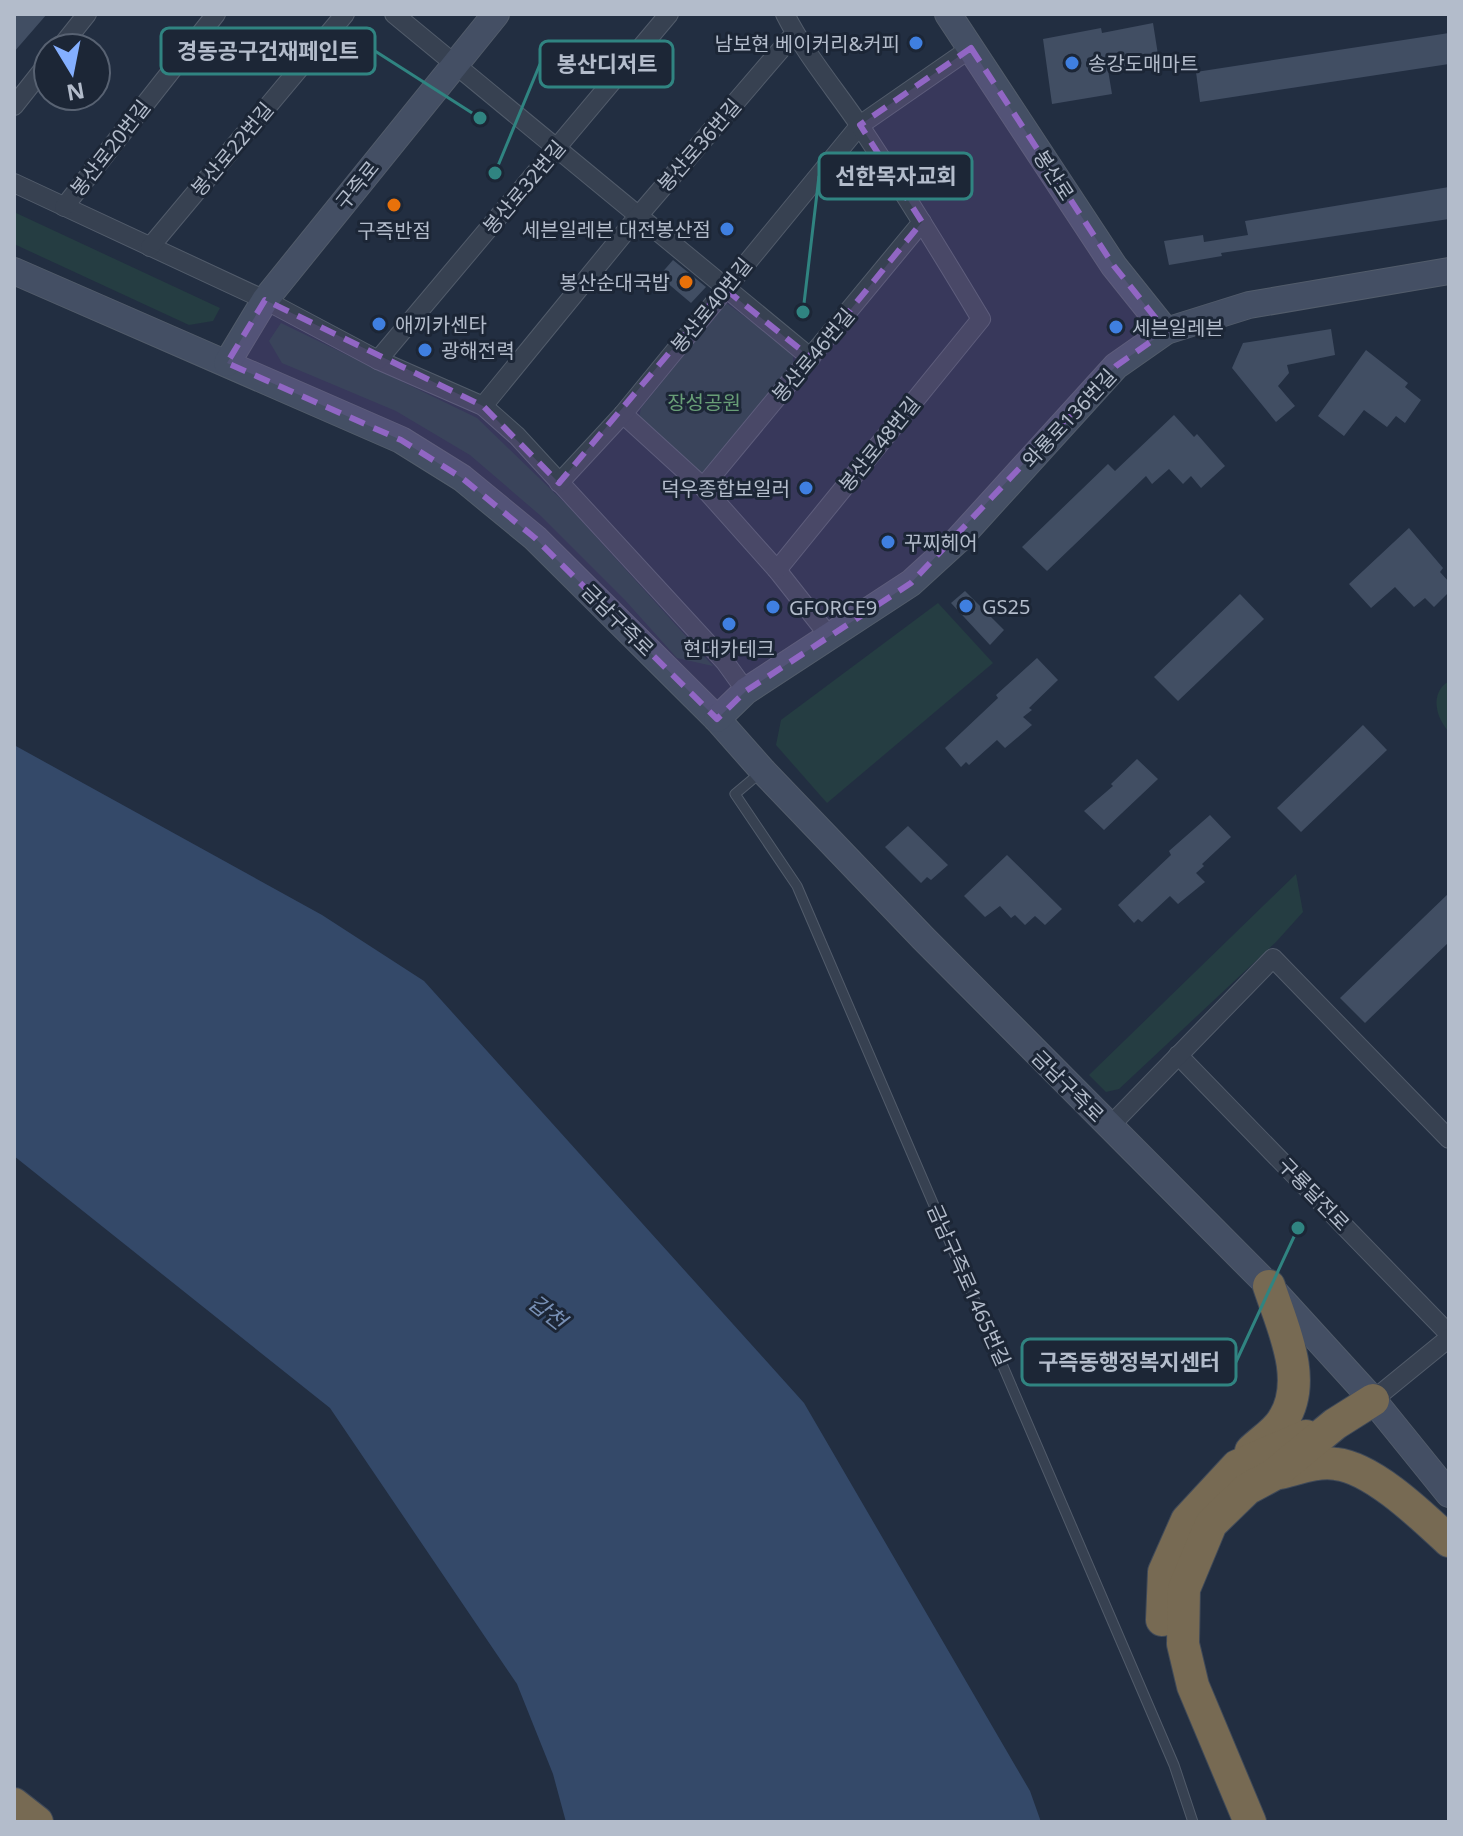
<svg xmlns="http://www.w3.org/2000/svg" width="1463" height="1836" viewBox="0 0 1463 1836" font-family="'Noto Sans','Noto Sans KR',sans-serif">
  <rect width="100%" height="100%" fill="#222e41"/>
  <!-- green -->
  <g fill="#253d42">
    <path d="M14,212L220,308L213,321L189,325L14,244Z"/>
    <path d="M726,303L793,352V363L706,472L697,473L639,419L641,408Z"/>
    <path d="M281,323L477,418L569,507L713,666L677,658L625,600L541,516L470,455L396,411L282,363L269,341Z"/>
    <path d="M938,603L993,663L827,803L776,745L781,720Z"/>
    <path d="M1449,681V732C1436,718 1429,693 1449,681Z"/>
    <path d="M1296,874L1303,912L1276,942L1119,1089L1106,1092L1089,1075Z"/>
  </g>
  <!-- water -->
  <path fill="#344969" d="M14,745L322,915L424,981L804,1403L1030,1791L1041,1822H566L553,1774L517,1684L330,1408L14,1156Z"/>
  <!-- building -->
  <g fill="#414e63">
    <path d="M14,14H47L14,52Z"/>
    <path d="M1153,23L1159,61L1108,70L1112,94L1052,104L1043,39L1101,28L1102,33Z"/>
    <path d="M1449,33V64L1200,102L1196,72Z"/>
    <path d="M1449,187V219L1221,253L1222,256L1169,265L1164,241L1203,235L1204,242L1248,235L1245,221Z"/>
    <path d="M673,260L706,287L691,303L659,276Z"/>
    <path d="M1331,329L1335,355L1287,365L1289,373L1278,386L1295,406L1276,422L1232,368L1243,343Z"/>
    <path d="M1366,350L1408,383L1405,387L1421,400L1405,423L1396,416L1387,427L1364,410L1344,436L1318,416Z"/>
    <path d="M1174,415L1194,437L1197,434L1225,466L1201,488L1191,476L1183,484L1169,469L1152,484L1146,476L1047,571L1022,547L1108,464L1115,471Z"/>
    <path d="M1409,528L1443,568L1440,572L1449,582V592L1434,607L1425,598L1414,607L1395,587L1371,608L1349,584Z"/>
    <path d="M965,591L1004,630L990,645L951,603Z"/>
    <path d="M1240,594L1264,619L1178,701L1154,677Z"/>
    <path d="M1037,658L1058,680L1029,708L1032,710L1023,717L1032,725L1005,748L997,740L969,765L966,762L961,767L945,748L998,698L996,695Z"/>
    <path d="M1363,725L1387,750L1301,832L1277,808Z"/>
    <path d="M1137,759L1158,779L1104,830L1084,811L1113,786L1111,784Z"/>
    <path d="M1210,815L1231,837L1202,864L1204,866L1196,873L1205,882L1178,904L1170,896L1142,922L1138,919L1134,923L1118,905L1171,855L1169,851Z"/>
    <path d="M908,826L948,865L931,880L927,877L921,883L885,847Z"/>
    <path d="M1007,855L1062,909L1045,925L1035,916L1025,925L1015,915L1011,918L1000,906L985,917L964,896Z"/>
    <path d="M1449,893V942L1365,1023L1340,998Z"/>
  </g>
  <g fill="none" stroke-linecap="round" stroke-linejoin="round">
    <!-- lane casing -->
    <g stroke="#525c6b" stroke-width="11">
      <path id="lane" d="M760,773L735,794L797,886L1174,1765L1193,1822"/>
    </g>
    <!-- street casing -->
    <g stroke="#525c6b" stroke-width="20">
      <g id="street">
        <path d="M394,14L811,358"/>
        <path d="M60,48L87,14"/>
        <path d="M14,106L48,63"/>
        <path d="M14,183L265,300L378,360L483,406L517,436L725,662L746,691"/>
        <path d="M64,207L216,14"/>
        <path d="M150,247L345,14"/>
        <path d="M378,360L669,14"/>
        <path d="M483,406L639,215L795,33"/>
        <path d="M623,414L703,487L777,570L829,636"/>
        <path d="M559,483L623,414L860,125L971,48"/>
        <path d="M703,487L922,222"/>
        <path d="M777,570L981,319C942,254 902,189 860,126C835,89 805,54 785,14"/>
        <path d="M1178,1055L1449,1334"/>
        <path d="M1109,1127L1273,958L1449,1139"/>
        <path d="M1373,1400L1449,1338"/>
      </g>
    </g>
    <!-- secondary casing -->
    <g stroke="#525c6b" stroke-width="28">
      <g id="secondary">
        <path d="M948,14L1114,266L1166,331"/>
        <path d="M14,271L401,440L462,478L535,538L717,719L763,771L923,938L1269,1286L1373,1400L1449,1494"/>
        <path d="M227,363L265,300L496,14"/>
        <path d="M717,719L746,691L911,583L957,541L1116,366L1166,331L1249,305L1449,271"/>
      </g>
    </g>
    <!-- highway casing -->
    <g stroke="#3f4958" stroke-width="34">
      <g id="highway">
        <path d="M1251,1451C1261,1441 1276,1432 1283,1420C1309,1380 1282,1326 1269,1286"/>
        <path d="M1280,1473C1297,1469 1317,1461 1336,1464C1373,1468 1422,1516 1449,1541"/>
        <path d="M1162,1620L1164,1572L1187,1520L1237,1466L1306,1436"/>
        <path d="M14,1804L37,1822"/>
        <path d="M1250,1822L1193,1686L1183,1644L1184,1589L1211,1524L1247,1489L1273,1475L1335,1424L1373,1400"/>
      </g>
    </g>
    <!-- lane -->
    <use href="#lane" stroke="#374151" stroke-width="9"/>
    <!-- street -->
    <use href="#street" stroke="#374151" stroke-width="18"/>
    <!-- secondary -->
    <use href="#secondary" stroke="#444f64" stroke-width="26"/>
    <!-- highway -->
    <use href="#highway" stroke="#776a53" stroke-width="32"/>
  </g>
  <!-- marked area -->
  <path fill="#9166c4" fill-opacity="0.2" stroke="#9166c4" stroke-width="6" stroke-dasharray="16 10" stroke-linejoin="round" d="M971,48L1114,266L1166,331L1116,366L911,583L746,691L717,719L535,538L462,478L401,440L227,363L265,300L483,406L559,483L724,288L811,358L922,222L860,125Z"/>
  <!-- markers -->
  <g fill="#3f7fe0" stroke="#1c2636" stroke-width="3">
    <circle cx="916" cy="43" r="8"/>
    <circle cx="1072" cy="63" r="8"/>
    <circle cx="727" cy="229" r="8"/>
    <circle cx="379" cy="324" r="8"/>
    <circle cx="1116" cy="327" r="8"/>
    <circle cx="425" cy="350" r="8"/>
    <circle cx="806" cy="488" r="8"/>
    <circle cx="888" cy="542" r="8"/>
    <circle cx="966" cy="606" r="8"/>
    <circle cx="773" cy="607" r="8"/>
    <circle cx="729" cy="624" r="8"/>
  </g>
  <g fill="#e8710a" stroke="#1c2636" stroke-width="3">
    <circle cx="394" cy="205" r="8"/>
    <circle cx="686" cy="282" r="8"/>
  </g>
  <g text-anchor="middle" dominant-baseline="central" stroke-width="6" stroke-linejoin="round" paint-order="stroke">
    <!-- poi labels -->
    <g font-size="20" fill="#b3bccb" stroke="#1c2636" text-anchor="start">
      <text x="900" y="43" text-anchor="end">남보현 베이커리&amp;커피</text>
      <text x="1088" y="63">송강도매마트</text>
      <text x="711" y="229" text-anchor="end">세븐일레븐 대전봉산점</text>
      <text x="394" y="230" text-anchor="middle">구즉반점</text>
      <text x="670" y="282" text-anchor="end">봉산순대국밥</text>
      <text x="395" y="324">애끼카센타</text>
      <text x="1132" y="327">세븐일레븐</text>
      <text x="441" y="350">광해전력</text>
      <text x="790" y="488" text-anchor="end">덕우종합보일러</text>
      <text x="904" y="542">꾸찌헤어</text>
      <text x="982" y="606">GS25</text>
      <text x="789" y="607">GFORCE9</text>
      <text x="729" y="648" text-anchor="middle">현대카테크</text>
    </g>
    <!-- street labels -->
    <g font-size="20" fill="#b3bccb" stroke="#1c2636">
      <text transform="translate(699 145) rotate(-49)">봉산로36번길</text>
      <text transform="translate(110 148) rotate(-52)">봉산로20번길</text>
      <text transform="translate(232 149) rotate(-50)">봉산로22번길</text>
      <text transform="translate(1054 175) rotate(57)">봉산로</text>
      <text transform="translate(357 185) rotate(-51)">구즉로</text>
      <text transform="translate(524 187) rotate(-50)">봉산로32번길</text>
      <text transform="translate(711 305) rotate(-51)">봉산로40번길</text>
      <text transform="translate(813 355) rotate(-50)">봉산로46번길</text>
      <text transform="translate(1069 418) rotate(-47)">와룡로136번길</text>
      <text transform="translate(879 444) rotate(-51)">봉산로48번길</text>
      <text transform="translate(618 620) rotate(45)">금남구즉로</text>
      <text transform="translate(1068 1086) rotate(45)">금남구즉로</text>
      <text transform="translate(1314 1194) rotate(46)">구룡달전로</text>
      <text transform="translate(969 1285) rotate(66)">금남구즉로1465번길</text>
    </g>
    <!-- park labels -->
    <g font-size="20" fill="#689e77" stroke="#1c2636">
      <text x="704" y="402">장성공원</text>
    </g>
    <!-- water labels -->
    <g font-size="22" font-style="italic" fill="#7890b5" stroke="#1c2636">
      <text transform="translate(548 1311) rotate(38)">갑천</text>
    </g>
  </g>
  <!-- callouts -->
  <path fill="none" stroke="#308481" stroke-width="3" d="M480 118L375 51M495 173L540 64M803 312L819 176M1298 1228L1236 1362"/>
  <g fill="#308481" stroke="#1c2636" stroke-width="3">
    <circle cx="480" cy="118" r="8"/>
    <circle cx="495" cy="173" r="8"/>
    <circle cx="803" cy="312" r="8"/>
    <circle cx="1298" cy="1228" r="8"/>
  </g>
  <g fill="#1c2636" stroke="#308481" stroke-width="3">
    <rect x="161" y="28" width="214" height="46" rx="8"/>
    <rect x="540" y="41" width="133" height="46" rx="8"/>
    <rect x="819" y="153" width="153" height="46" rx="8"/>
    <rect x="1022" y="1339" width="214" height="46" rx="8"/>
  </g>
  <g font-size="22" text-anchor="middle" font-weight="bold" fill="#b3bccb">
    <text x="268" y="59">경동공구건재페인트</text>
    <text x="607" y="72">봉산디저트</text>
    <text x="896" y="184">선한목자교회</text>
    <text x="1129" y="1370">구즉동행정복지센터</text>
  </g>
  <!-- border -->
  <rect width="1463" height="1836" fill="none" stroke="#b3bccb" stroke-width="32"/>
  <!-- north arrow -->
  <g transform="translate(72 72) rotate(170)"><circle r="38" fill="#1c2636" stroke="#586272" stroke-width="2"/>
  <path d="M0-6L14 30L0 20L-14 30Z" fill="#84afff"/>
  <text y="-12" font-size="22" font-weight="bold" text-anchor="middle" fill="#b3bccb">N</text>
  </g>
</svg>
